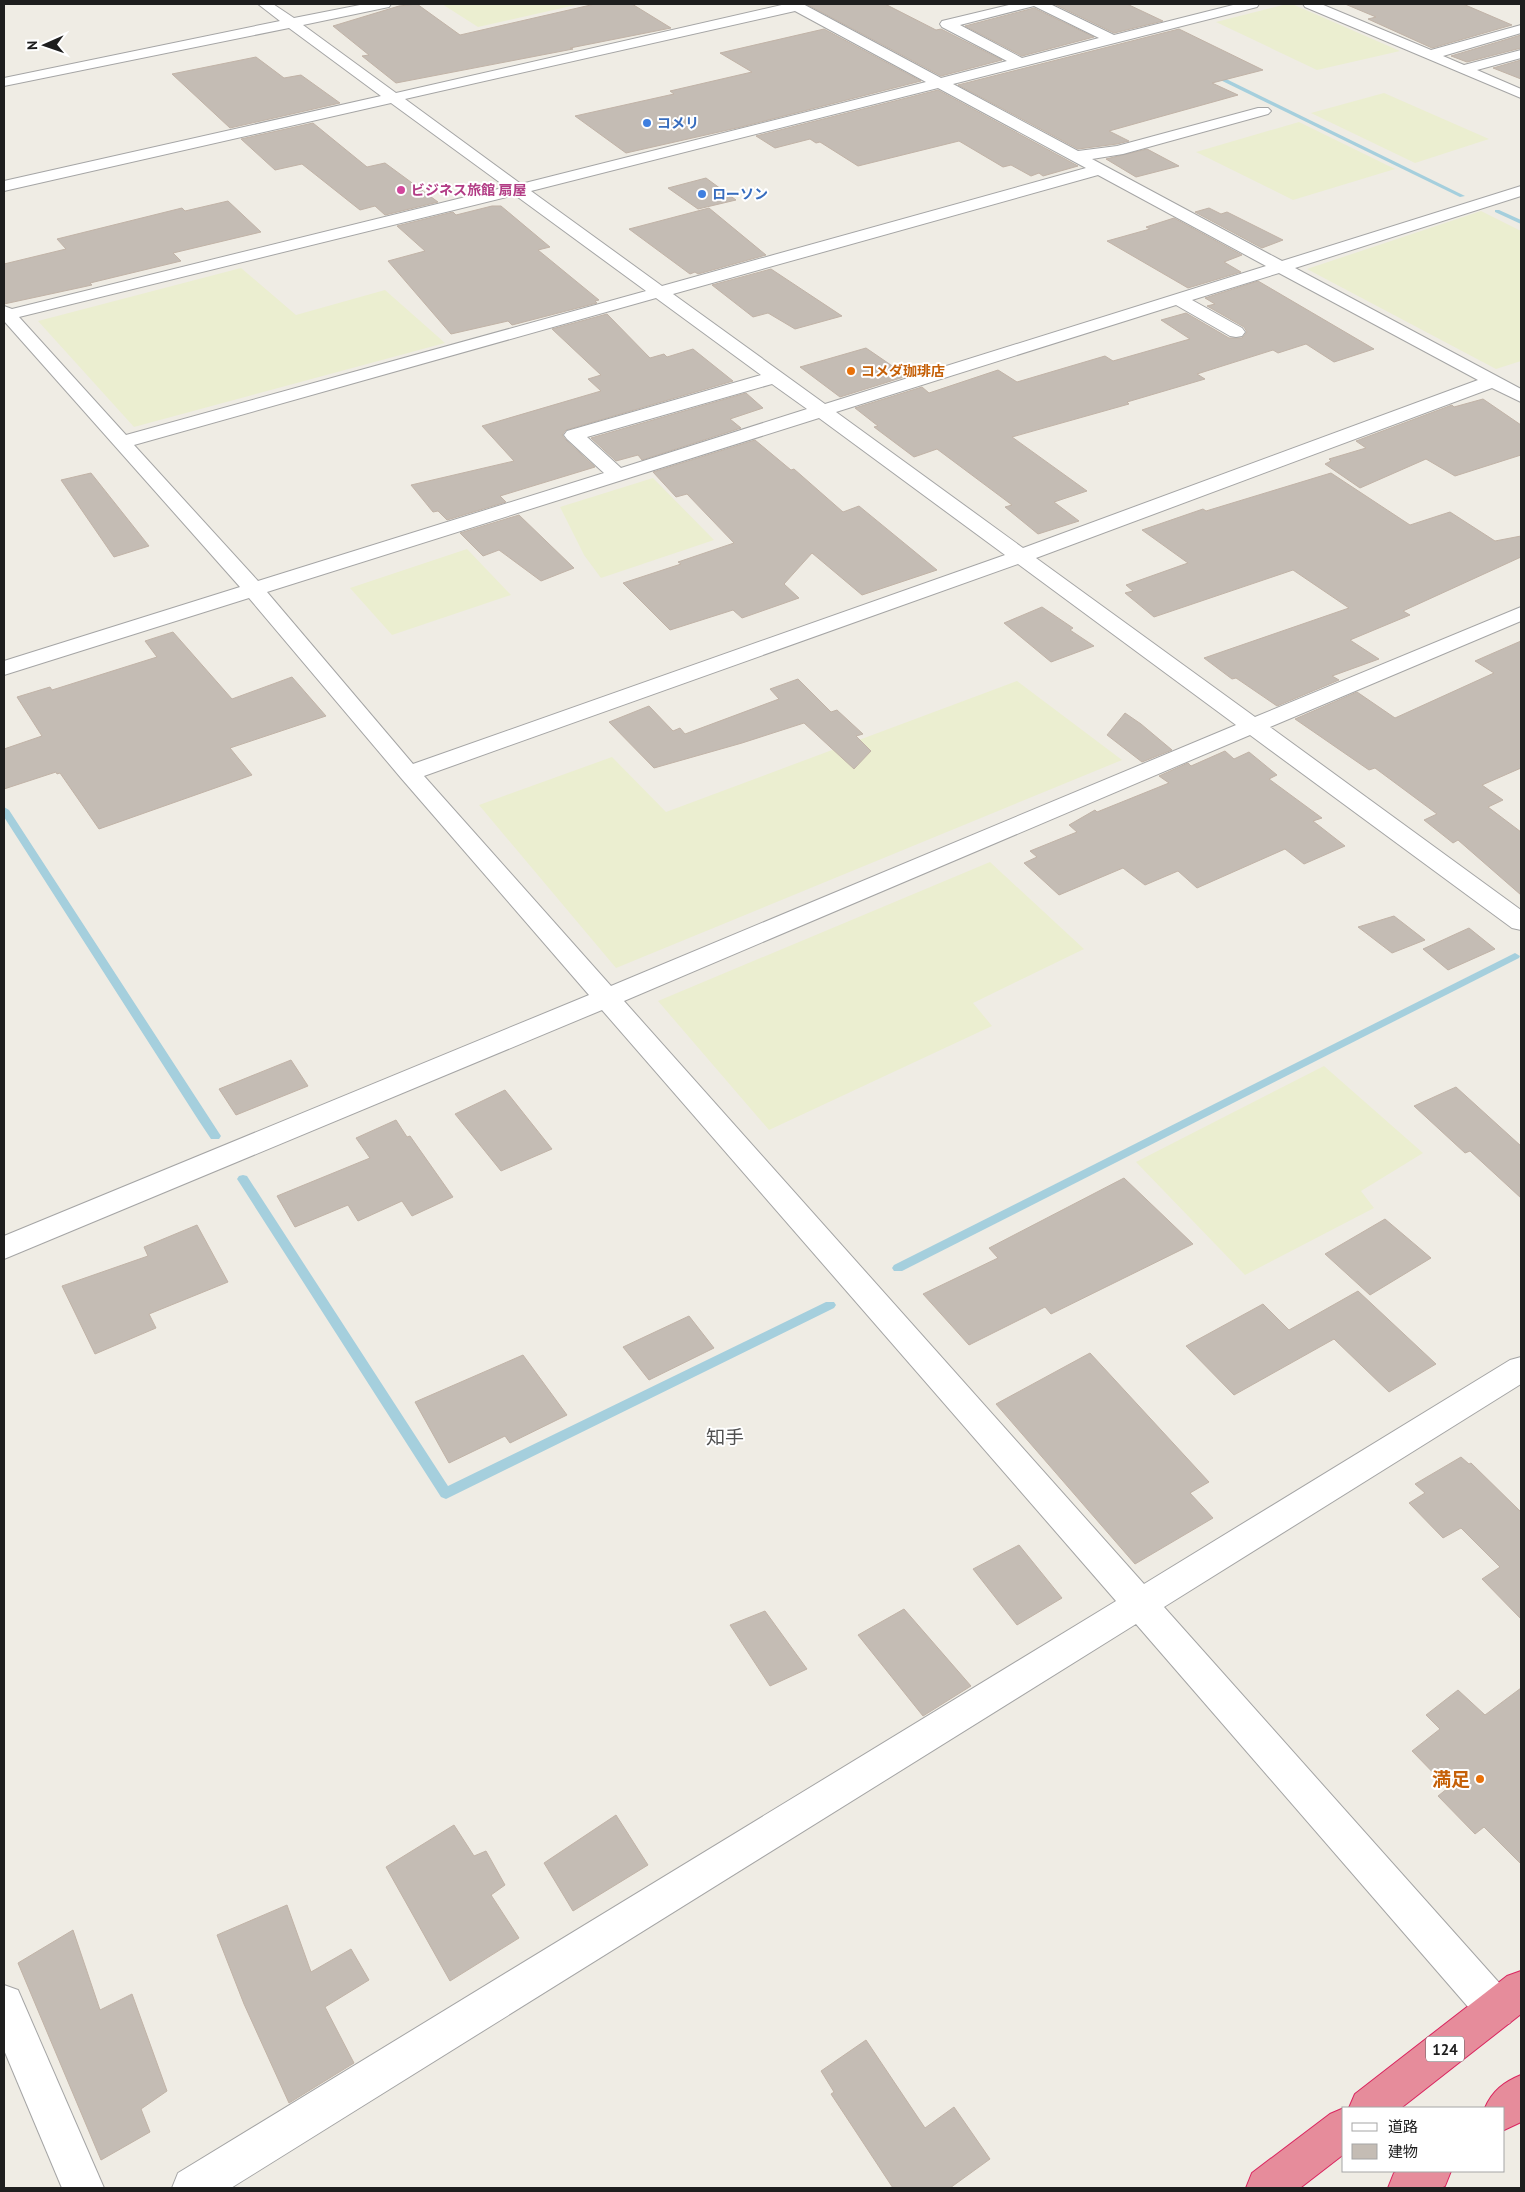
<svg xmlns="http://www.w3.org/2000/svg" width="1525" height="2192" viewBox="0 0 1525 2192" font-family="'PT Sans','Noto Sans JP',sans-serif">
  <rect width="100%" height="100%" fill="#efece4"/>
  <!-- farmland -->
  <g fill="#ebeed0">
    <path d="M442,4H580L478,27Z"/>
    <path d="M1287,4H1292L1400,51L1317,70L1216,22Z"/>
    <path d="M1384,93L1489,139L1415,163L1311,113Z"/>
    <path d="M1299,122L1395,169L1293,200L1196,152Z"/>
    <path d="M1481,211L1521,231V361L1496,369L1307,269Z"/>
    <path d="M241,268L296,315L385,290L445,343L134,427L38,321Z"/>
    <path d="M653,478L714,540L601,578L584,555L560,507Z"/>
    <path d="M467,549L511,595L392,635L350,588Z"/>
    <path d="M1017,681L1122,760L616,968L479,805L612,757L666,812Z"/>
    <path d="M990,862L1084,949L973,1003L992,1026L769,1130L658,1001Z"/>
    <path d="M1324,1066L1423,1153L1361,1191L1374,1208L1245,1275L1136,1162Z"/>
  </g>
  <g fill="none" stroke-linecap="round" stroke-linejoin="round">
    <!-- stream -->
    <g fill="#a5cfdd" fill-rule="evenodd">
      <path d="M1210,73H1214L1465,196L1460,197L1210,75Z"/>
      <path d="M1495,210H1499L1521,220V224L1495,212Z"/>
      <path d="M4,807L9,810L219,1133L221,1136L219,1139H211L199,1121L4,817Z"/>
      <path d="M1515,953L1520,956L1519,958L902,1271H894L892,1268L894,1265Z"/>
      <path d="M243,1175L247,1176L448,1486L826,1302H834L836,1305L834,1308L446,1499L441,1497L239,1182L237,1179L239,1176Z"/>
    </g>
  </g>
  <!-- building -->
  <g fill="#c4bcb4" stroke="#c1b3a7">
    <path d="M417,4L460,35L595,4H632L671,28L570,48L573,49L396,83L362,56L369,55L333,26L399,6Z"/>
    <path d="M806,4H885L936,30L941,29L1002,60L941,76Z"/>
    <path d="M1054,4H1127L1163,21L1114,33Z"/>
    <path d="M1345,4H1463L1512,25L1432,48L1368,19L1376,17Z"/>
    <path d="M1034,8L1094,37L1022,56L965,26Z"/>
    <path d="M824,29L921,81L741,127L626,153L575,116L674,94L670,91L752,72L720,53Z"/>
    <path d="M1179,29L1263,70L1212,83L1238,95L1109,131L1129,141L1117,144L1078,149L958,85Z"/>
    <path d="M1521,35V48L1467,62L1451,56Z"/>
    <path d="M256,57L284,78L301,75L340,103L230,128L172,74Z"/>
    <path d="M1521,60V79L1493,68Z"/>
    <path d="M938,90L1078,166L1043,176L1039,173L1031,176L1011,165L1003,167L959,141L858,166L820,142L816,143L810,139L775,148L756,136Z"/>
    <path d="M313,123L367,167L385,163L438,202L385,215L375,206L360,210L302,164L275,170L241,139Z"/>
    <path d="M1147,149L1179,166L1136,177L1106,159Z"/>
    <path d="M706,178L736,200L698,209L668,188Z"/>
    <path d="M228,201L261,232L173,253L181,261L90,283L92,285L4,304V264L66,249L57,239L182,208L185,211Z"/>
    <path d="M492,206H501L550,247L538,250L599,300L595,301L597,303L512,325L508,321L451,334L388,261L425,251L397,226L453,212L456,215Z"/>
    <path d="M709,208L766,255L698,274L695,272L690,274L629,229Z"/>
    <path d="M1209,208L1221,214L1227,212L1283,240L1262,248L1195,212Z"/>
    <path d="M1174,218L1242,255L1224,262L1241,272L1188,288L1107,241L1150,229L1146,227Z"/>
    <path d="M771,269L842,316L795,329L768,313L753,317L712,285Z"/>
    <path d="M1258,281L1374,349L1334,362L1306,344L1278,353L1273,350L1197,374L1205,379L1127,402L1129,404L1012,437L1087,491L1054,502L1079,521L1038,534L1005,507L1012,505L937,449L914,457L874,427L878,426L855,408L922,387L929,393L998,370L1017,382L1105,356L1113,361L1190,339L1161,320L1186,313L1229,338H1242L1247,332L1244,327L1207,306L1215,304L1205,298Z"/>
    <path d="M607,314L650,358L664,354L667,357L693,349L733,381L566,430L562,435L566,440L595,467L500,496L506,502L447,520L438,511L433,512L411,485L514,461L482,426L601,391L588,379L601,375L552,329Z"/>
    <path d="M866,348L907,376L840,397L800,367Z"/>
    <path d="M746,393L763,408L730,419L741,428L642,460L638,455L616,461L591,438Z"/>
    <path d="M1483,399L1521,425V455L1455,476L1426,459L1360,488L1325,464L1331,461L1329,459L1366,448L1356,441L1452,405L1454,407Z"/>
    <path d="M755,440L791,470L794,469L843,512L859,506L937,570L862,595L812,553L784,584L799,598L742,618L733,610L670,630L623,583L681,564L678,562L734,543L687,494L676,497L653,472Z"/>
    <path d="M91,473L149,546L114,557L61,480Z"/>
    <path d="M1331,473L1410,525L1450,512L1495,541L1521,536V557L1403,611L1410,615L1350,640L1379,659L1332,676L1339,680L1277,706L1236,678L1232,679L1204,658L1349,608L1293,570L1154,617L1125,593L1133,591L1126,585L1188,563L1142,530L1203,509L1206,511Z"/>
    <path d="M519,515L574,568L541,581L499,550L483,556L460,533Z"/>
    <path d="M1042,607L1073,628L1070,630L1094,646L1051,662L1004,623Z"/>
    <path d="M173,632L232,699L292,677L326,716L230,748L252,775L99,829L60,773L57,774L56,772L4,789V749L42,736L17,697L50,687L52,690L157,657L145,641Z"/>
    <path d="M1521,641V768L1482,785L1503,800L1488,807L1521,832V895L1458,840L1453,843L1424,820L1437,814L1375,768L1369,770L1295,719L1357,692L1395,718L1494,673L1475,661Z"/>
    <path d="M798,679L831,712L837,710L863,734L856,736L871,751L854,769L804,723L742,743L654,768L609,722L649,706L673,731L680,728L685,734L779,699L770,689Z"/>
    <path d="M1125,713L1141,724L1172,750L1142,762L1107,735Z"/>
    <path d="M1225,751L1234,759L1249,752L1277,775L1269,779L1322,818L1313,821L1345,846L1304,864L1285,849L1197,888L1178,871L1145,885L1123,868L1059,895L1024,863L1037,857L1030,851L1077,832L1069,825L1095,810L1097,812L1169,783L1159,776L1188,763L1191,766Z"/>
    <path d="M1394,916L1425,940L1392,953L1358,927Z"/>
    <path d="M1469,928L1495,949L1448,970L1423,949Z"/>
    <path d="M291,1060L308,1086L236,1115L219,1089Z"/>
    <path d="M1456,1087L1521,1146V1198L1470,1151L1465,1153L1414,1106Z"/>
    <path d="M505,1090L552,1149L501,1171L455,1114Z"/>
    <path d="M396,1120L407,1137L410,1136L453,1197L412,1216L402,1201L358,1221L348,1205L295,1227L277,1196L370,1158L356,1138Z"/>
    <path d="M1124,1178L1193,1244L1051,1314L1045,1307L969,1345L923,1294L998,1258L989,1248Z"/>
    <path d="M1385,1219L1431,1258L1370,1295L1325,1254Z"/>
    <path d="M197,1225L228,1282L149,1314L156,1328L95,1354L62,1286L148,1256L144,1247Z"/>
    <path d="M1358,1291L1436,1364L1389,1392L1334,1339L1234,1395L1186,1346L1263,1304L1289,1330Z"/>
    <path d="M689,1316L714,1348L649,1380L623,1347Z"/>
    <path d="M1090,1353L1209,1482L1190,1493L1213,1518L1135,1564L996,1404Z"/>
    <path d="M523,1355L567,1415L510,1443L505,1436L449,1463L415,1402Z"/>
    <path d="M1461,1457L1469,1464L1471,1463L1521,1512V1619L1482,1579L1500,1567L1461,1528L1443,1538L1409,1503L1425,1493L1415,1484Z"/>
    <path d="M1019,1545L1062,1598L1017,1625L973,1569Z"/>
    <path d="M904,1609L971,1686L923,1716L858,1635Z"/>
    <path d="M765,1611L807,1669L770,1686L730,1625Z"/>
    <path d="M1521,1688V1864L1484,1827L1475,1834L1438,1796L1448,1788L1412,1751L1440,1729L1426,1715L1458,1690L1485,1715Z"/>
    <path d="M616,1815L648,1865L573,1911L544,1863Z"/>
    <path d="M454,1825L474,1856L486,1851L505,1885L491,1895L519,1938L450,1981L386,1867Z"/>
    <path d="M287,1905L311,1972L351,1949L369,1980L325,2007L354,2063L289,2103L244,2004L217,1935Z"/>
    <path d="M73,1930L100,2010L132,1994L167,2091L141,2109L150,2132L101,2160L18,1963Z"/>
    <path d="M866,2040L925,2128L954,2107L990,2159L950,2188H893L831,2094L834,2092L821,2071Z"/>
  </g>
  <g fill="none" stroke-linecap="round" stroke-linejoin="round">
    <!-- minor casing -->
    <g stroke="#a5a5a5" stroke-width="2">
      <g id="minor">
        <path d="M258,4H273L294,18L365,4H391L389,7L384,8L303,25L396,93L786,4H803L941,78L1007,61L942,27L940,24L942,21L1013,4H1050L1114,35L1237,4H1259L1257,7L953,84L1078,151L1117,146L1258,108H1268L1271,111L1268,114L1123,154L1092,159L1282,261L1521,186V196L1295,268L1521,389V402L1492,388L1036,558L1255,717L1521,607V621L1270,727L1521,910V930L1512,928L1250,735L624,1001L1144,1584L1510,1360L1521,1357V1384L1164,1607L1510,1995L1516,2009L1510,2023L1496,2029L1482,2023L1136,1624L231,2188H172L178,2173L1116,1601L602,1010L4,1259V1236L589,995L401,778L249,598L4,675V661L240,587L4,321V306L12,309L506,187L391,103L4,191V181L381,96L289,28L4,86V78L280,21ZM1034,6L1099,38L1022,58L960,25ZM795,11L926,82L521,184L405,99ZM938,88L1086,168L662,286L531,191ZM1098,175L1266,266L825,404L673,294ZM515,195L646,291L126,435L19,317ZM1279,273L1478,380L1023,548L836,412L1176,305L1230,336L1236,337L1242,336L1245,332L1242,328L1192,300ZM656,298L761,375L567,431L564,435L567,439L604,473L258,581L134,445ZM772,384L807,409L621,468L587,437ZM819,418L1005,555L413,764L267,592ZM1018,564L1236,725L611,986L424,776Z"/>
        <path d="M1303,4H1321L1431,50L1521,25V33L1443,56L1464,65L1521,50V58L1477,70L1521,89V98L1305,7Z"/>
        <path d="M4,1985L18,1990L104,2188H62L4,2050Z"/>
      </g>
    </g>
    <!-- highway casing -->
    <g stroke="#da255f" stroke-width="2">
      <g id="highway">
        <path d="M1521,1971V2014L1401,2108H1349L1355,2094L1507,1976Z"/>
        <path d="M1521,2075V2122L1504,2130V2108H1485C1492,2091 1504,2082 1521,2075Z"/>
        <path d="M1344,2108V2154L1300,2188H1246L1252,2173L1330,2114Z"/>
        <path d="M1398,2171H1451L1445,2186L1441,2188H1388L1394,2173Z"/>
      </g>
    </g>
    <!-- minor -->
    <use href="#minor" fill="#fff" fill-rule="evenodd"/>
    <!-- highway -->
    <use href="#highway" fill="#e68c9b" fill-rule="evenodd"/>
  </g>
  <!-- markers -->
  <g fill="#3f7fe0" stroke="#fff" stroke-width="2">
    <circle cx="647" cy="123" r="5"/>
    <circle cx="702" cy="194" r="5"/>
  </g>
  <circle fill="#d1479c" stroke="#fff" stroke-width="2" cx="401" cy="190" r="5"/>
  <g fill="#e8710a" stroke="#fff" stroke-width="2">
    <circle cx="851" cy="371" r="5"/>
    <circle cx="1480" cy="1779" r="5"/>
  </g>
  <g text-anchor="middle" dominant-baseline="central" stroke-width="4" stroke-linejoin="round" paint-order="stroke">
    <!-- far-shop labels -->
    <g font-size="14" font-weight="bold" fill="#366cbe" stroke="#fff" text-anchor="start">
      <text x="657" y="123">コメリ</text>
      <text x="712" y="194">ローソン</text>
    </g>
    <!-- far-hotel labels -->
    <g font-size="14" font-weight="bold" fill="#b23c85" stroke="#fff" text-anchor="start">
      <text x="411" y="190">ビジネス旅館 扇屋</text>
    </g>
    <!-- far-food labels -->
    <g font-size="14" font-weight="bold" fill="#c56008" stroke="#fff" text-anchor="start">
      <text x="861" y="371">コメダ珈琲店</text>
    </g>
    <!-- shield labels -->
    <rect fill="#fff" stroke="#626262" stroke-width="1" x="1426" y="2036.5" width="38" height="25" rx="4"/>
    <g font-size="15" font-weight="bold" fill="#1e1e1e">
      <text x="1445" y="2049">124</text>
    </g>
    <!-- quarter labels -->
    <g font-size="19" fill="#515151" stroke="#fff">
      <text x="725" y="1437">知手</text>
    </g>
    <!-- near-food labels -->
    <g font-size="19" font-weight="bold" fill="#c56008" stroke="#fff" text-anchor="end">
      <text x="1470" y="1779">満足</text>
    </g>
  </g>
  <!-- border -->
  <rect width="1525" height="2192" fill="none" stroke="#1e1e1e" stroke-width="10"/>
  <!-- legend -->
  <rect x="1342" y="2107" width="162" height="65" fill="#ffffff" stroke="#a5a5a5"/>
  <rect x="1352" y="2123" width="25" height="8" fill="#ffffff" stroke="#a5a5a5"/>
  <text x="1388" y="2132" font-size="15" fill="#1e1e1e">道路</text>
  <rect x="1352" y="2144" width="25" height="15" fill="#c4bcb4" stroke="#a5a5a5"/>
  <text x="1388" y="2157" font-size="15" fill="#1e1e1e">建物</text>
  <!-- north arrow -->
  <g transform="translate(45 45) rotate(268)" stroke="#ffffff" stroke-width="4" paint-order="stroke">
  <path d="M0-4L9 19L0 12L-9 19Z" fill="#1e1e1e"/>
  <text y="-8" font-size="14" font-weight="bold" text-anchor="middle" fill="#1e1e1e">N</text>
  </g>
</svg>
